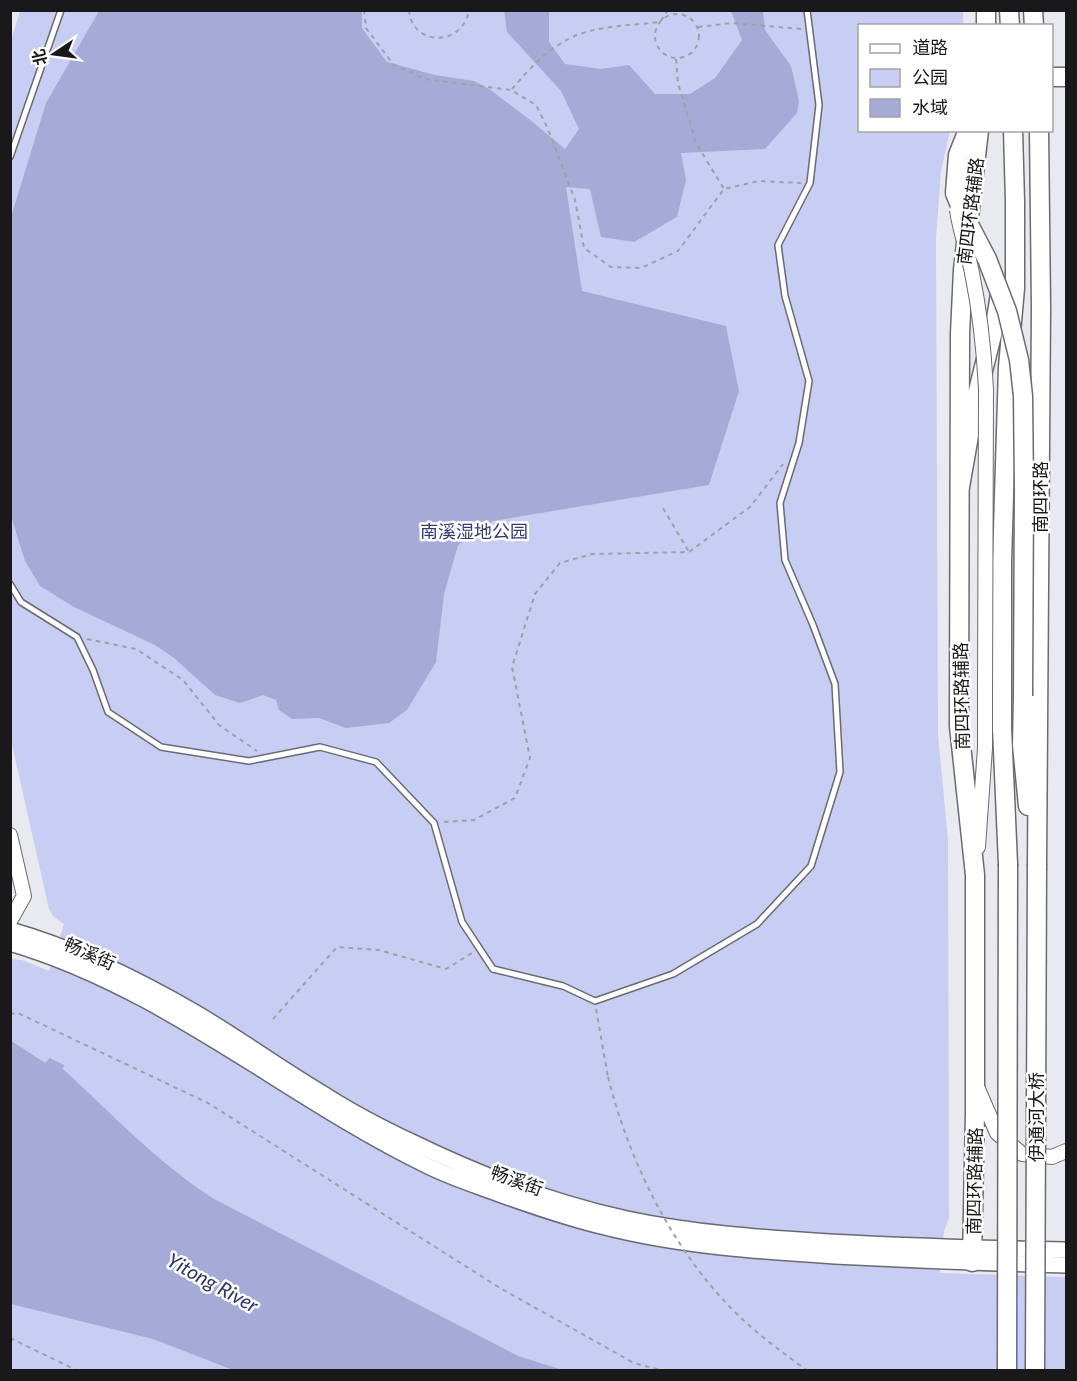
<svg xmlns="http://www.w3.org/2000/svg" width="1077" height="1381" viewBox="0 0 1077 1381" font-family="Lato,'Noto Sans SC',sans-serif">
  <rect width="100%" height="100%" fill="#e9eaf0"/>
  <!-- green -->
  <path fill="#c8cdf3" d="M20,11H963V25L860,26V130L950,131L941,171L936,238L938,734L948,840L949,1218L944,1231L940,1273L1066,1277V1370H11L10,959L22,960L49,971L64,924L53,916L49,909L10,736V44Z"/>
  <!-- water -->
  <g fill="#a5abd6">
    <path d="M99,11H362V28L387,62L435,75L474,81L489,89L534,123L565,149L579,129L561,91L507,32L504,11H549V42L565,64L601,69L629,65L655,94H690L715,78L742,40L731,11H763L765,30L791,66L799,101L797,113L765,149L681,153L686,180L677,217L634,242L601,237L590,189L566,187L582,291L726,326L739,391L709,485L493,521L458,545L444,594L436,662L407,710L389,723L346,728L319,718L292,719L279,710L276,700L263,695L240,703L215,695L174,658L155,645L74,607L40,586L25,561L11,516V217L46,103Z"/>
    <path d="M10,1040L45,1063L50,1058L64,1065L63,1069C112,1114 158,1163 214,1199L518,1356L563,1370H233L153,1339L11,1304Z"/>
  </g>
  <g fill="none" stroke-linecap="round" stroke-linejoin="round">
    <!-- service casing -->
    <g stroke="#6a6b71" stroke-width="8">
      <g id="service">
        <path d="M10,157L61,10"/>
        <path d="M10,584L21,602L77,637L93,670L108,712L161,747L249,761L320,747L376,762L434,823L462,922L493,969L563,986L595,1001L673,974L757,924L811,866L840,772L835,684L813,625L785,560L780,503L799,443L809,381L785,296L778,245L810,183L819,105L807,10"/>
      </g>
    </g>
    <!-- tertiary casing -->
    <g stroke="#6a6b71" stroke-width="16">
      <g id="tertiary">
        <path d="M10,835L24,896L10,921"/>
        <path d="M978,847L985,748V697"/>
        <path d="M978,1089L997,1133L1022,1154L1052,1157L1066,1151"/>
      </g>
    </g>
    <!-- secondary casing -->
    <g stroke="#6a6b71" stroke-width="18">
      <g id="secondary">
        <path d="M10,930C74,948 139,980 196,1013C240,1039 281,1069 325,1095C353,1113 384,1129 414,1143C482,1176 553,1203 627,1219C693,1233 762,1238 829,1242C908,1246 987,1249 1066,1250"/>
        <path d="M10,943C164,988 286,1097 428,1166C452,1178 478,1186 502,1195C536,1207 570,1219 605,1227C680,1246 757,1251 835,1256C912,1260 989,1263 1066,1265"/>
      </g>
    </g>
    <!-- primary casing -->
    <g stroke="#6a6b71" stroke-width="21">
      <g id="primary">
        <path d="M986,10V26"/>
        <path d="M972,1262L975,1113V875L959,726L960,334L963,270L979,130"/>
      </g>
    </g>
    <!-- trunk casing -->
    <g stroke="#6a6b71" stroke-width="21">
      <g id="trunk">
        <path d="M1009,10L1010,26"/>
        <path d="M1033,10L1034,26"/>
        <path d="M1052,77H1066"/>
        <path d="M955,193L958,155L968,130"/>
        <path d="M960,487L974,407L996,319L1001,288"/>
        <path d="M1023,696L1022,745L1028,806"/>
        <path d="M1008,864L1002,728V562L1008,367L1015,288V202L1013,130"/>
        <path d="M1037,864L1041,307L1039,130"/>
      </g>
    </g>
    <!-- path -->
    <g stroke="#a0a1a5" stroke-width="2" stroke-dasharray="4.5 4.5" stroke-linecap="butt">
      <path d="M364,10L366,28L393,64L425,79L511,90L536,105L548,129L575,200L584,248L611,267L641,268L678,251L724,189L759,181L801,183"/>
      <path d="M409,10C412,47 463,47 469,10"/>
      <circle cx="677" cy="36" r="22"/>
      <path d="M698,27L732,23L801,29"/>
      <path d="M676,59L678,83L696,143L724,189"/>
      <path d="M512,89C526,73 541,55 560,44C587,25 628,26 660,22L668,10"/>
      <path d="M663,508L689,552"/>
      <path d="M87,639L136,649L183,680L219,725L257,751"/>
      <path d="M444,822L474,820L515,798L530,758L512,667L535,594L560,563L592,554L689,552L750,507L783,464"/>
      <path d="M596,1009L608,1077"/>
      <path d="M10,1014L18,1013L208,1103L500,1288L634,1363L660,1370"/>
      <path d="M273,1019L337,947L379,950L446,969L472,953"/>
      <path d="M10,1338L76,1370"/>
      <path d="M805,1369L807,1370"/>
    </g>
    <!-- service -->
    <use href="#service" stroke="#fff" stroke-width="5"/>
    <!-- tertiary -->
    <use href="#tertiary" stroke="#fff" stroke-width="14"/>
    <!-- secondary -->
    <use href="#secondary" stroke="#fff" stroke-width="15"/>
    <!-- primary -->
    <use href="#primary" stroke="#fff" stroke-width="18"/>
    <!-- trunk -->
    <use href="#trunk" stroke="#fff" stroke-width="18"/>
    <!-- tertiary-bridge casing -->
    <g stroke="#6a6b71" stroke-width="16" stroke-linecap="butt">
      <path id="tertiary-bridge" d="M957,210C960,232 968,252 972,273C980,312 984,350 986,389L985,697"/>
    </g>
    <!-- trunk-bridge casing -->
    <g stroke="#6a6b71" stroke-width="21" stroke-linecap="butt">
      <g id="trunk-bridge">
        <path d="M955,193L964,215L987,259L1007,311L1019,360L1023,396L1024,488L1023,696"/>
        <path d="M1007,1370L1008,864"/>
        <path d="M1035,1370L1037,864"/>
      </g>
    </g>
    <!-- path-bridge -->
    <path stroke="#a0a1a5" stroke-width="2" stroke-dasharray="4.5 4.5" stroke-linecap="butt" d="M608,1077C631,1168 679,1264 751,1327C768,1342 786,1355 805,1369"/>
    <!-- tertiary-bridge -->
    <use href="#tertiary-bridge" stroke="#fff" stroke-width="14"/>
    <!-- trunk-bridge -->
    <use href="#trunk-bridge" stroke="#fff" stroke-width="18"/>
  </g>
  <g text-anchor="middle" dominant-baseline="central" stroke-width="5" stroke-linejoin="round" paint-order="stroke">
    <!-- street labels -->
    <g font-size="18" fill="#19191b" stroke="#fff">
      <text transform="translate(970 211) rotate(-83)">南四环路辅路</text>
      <text transform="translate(1040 497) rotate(-90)">南四环路</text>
      <text transform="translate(961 696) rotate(-91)">南四环路辅路</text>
      <text transform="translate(90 953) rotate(24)">畅溪街</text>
      <text transform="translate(1036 1117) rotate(-90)">伊通河大桥</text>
      <text transform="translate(517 1180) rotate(20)">畅溪街</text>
      <text transform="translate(974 1181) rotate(-89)">南四环路辅路</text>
    </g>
    <!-- park labels -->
    <g font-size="18" fill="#383b72" stroke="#fff">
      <text x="474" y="531">南溪湿地公园</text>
    </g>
    <!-- water labels -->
    <g font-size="20" font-style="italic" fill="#31336a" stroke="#fff">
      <text transform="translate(213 1282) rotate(29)">Yitong River</text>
    </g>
  </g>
  <!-- border -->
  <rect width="1077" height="1381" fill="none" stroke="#19191b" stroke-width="24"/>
  <!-- legend -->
  <rect x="858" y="24" width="195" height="108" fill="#ffffff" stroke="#a3a3a4" stroke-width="1.5"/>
  <rect x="870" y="44" width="30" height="9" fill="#ffffff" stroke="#a3a3a4" stroke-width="1.5"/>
  <text x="912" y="54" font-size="18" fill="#19191b">道路</text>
  <rect x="870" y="69" width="30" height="18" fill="#c8cdf3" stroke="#a3a3a4" stroke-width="1.5"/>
  <text x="912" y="84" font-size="18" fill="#19191b">公园</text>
  <rect x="870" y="99" width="30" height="18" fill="#a5abd6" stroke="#a3a3a4" stroke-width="1.5"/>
  <text x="912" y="114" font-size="18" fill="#19191b">水域</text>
  <!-- north arrow -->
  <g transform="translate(54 54) rotate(257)" stroke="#ffffff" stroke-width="4.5" paint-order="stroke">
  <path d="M0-4.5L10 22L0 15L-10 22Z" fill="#19191b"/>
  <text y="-9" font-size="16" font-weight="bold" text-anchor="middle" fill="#19191b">北</text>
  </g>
</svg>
